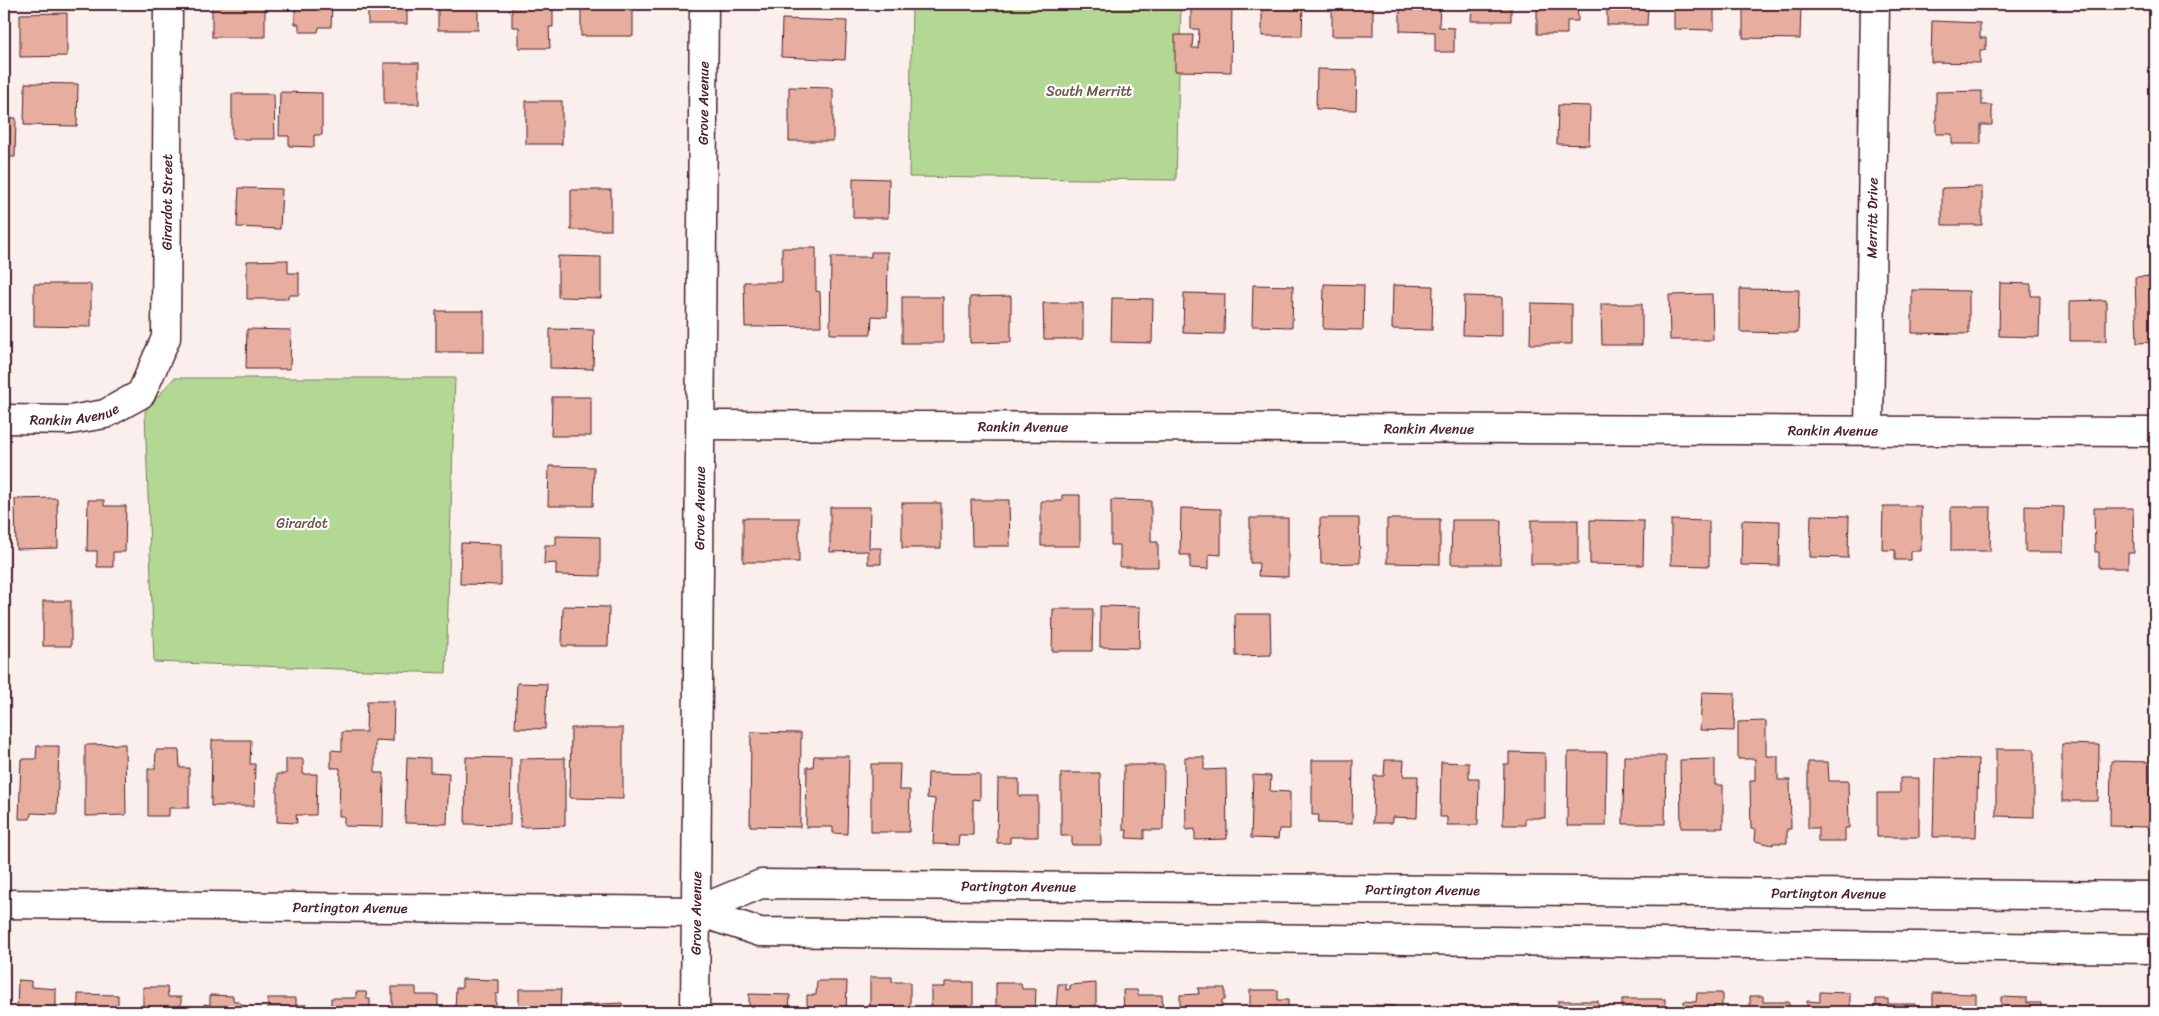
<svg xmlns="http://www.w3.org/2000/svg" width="2159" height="1016" viewBox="0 0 2159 1016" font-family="Sriracha,sans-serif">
  <rect width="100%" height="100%" fill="#faefec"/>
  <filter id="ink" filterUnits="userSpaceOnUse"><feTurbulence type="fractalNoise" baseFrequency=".02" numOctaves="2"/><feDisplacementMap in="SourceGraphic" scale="10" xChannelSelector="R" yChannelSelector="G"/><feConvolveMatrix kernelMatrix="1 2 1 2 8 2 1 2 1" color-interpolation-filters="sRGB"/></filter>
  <g filter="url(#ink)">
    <!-- green -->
    <g fill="#b2d894" stroke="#7e7c60">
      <path d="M912,4H1181L1176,180L909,177Z"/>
      <path d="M174,378H455L446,673L154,662L145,411Z"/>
    </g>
    <!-- building -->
    <g fill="#e7aea0" stroke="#4a1f2b">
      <rect x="212" y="4" width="53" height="33"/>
      <path d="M295,4H332L331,27H319L318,32H299V24H295Z"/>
      <rect x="368" y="4" width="39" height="20"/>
      <rect x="438" y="4" width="40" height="26"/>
      <path d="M512,4H553V27H549L550,48H519V27H512Z"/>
      <rect x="581" y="4" width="52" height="32"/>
      <path d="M1191,4H1232L1231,72L1175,71V35H1193L1192,48H1198L1199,29H1191Z"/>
      <path d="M1262,4H1303L1302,36H1262Z"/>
      <rect x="1332" y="4" width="41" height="32"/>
      <path d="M1400,4H1440L1439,27L1454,28V52H1435V32L1400,31Z"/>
      <path d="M1472,4H1511V21H1471Z"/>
      <path d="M1537,4H1577L1578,21H1567V34H1537Z"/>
      <path d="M1607,4H1648L1647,25H1607Z"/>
      <path d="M1674,4H1714V30L1674,29Z"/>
      <path d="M1743,4H1801L1800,39L1743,38Z"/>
      <path d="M67,13V56L20,57V14Z"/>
      <path d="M782,19L847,21L845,60L781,57Z"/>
      <path d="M1932,21L1980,23V38H1986V50H1980V63L1931,62Z"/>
      <rect x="384" y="63" width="35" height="41"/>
      <path d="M1317,69L1357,70L1356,110L1316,109Z"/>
      <path d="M25,83L78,84L77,126L24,125Z"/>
      <path d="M789,87L833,88V141H789Z"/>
      <path d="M1982,91V105H1992V125H1981V144H1952V134H1936V92Z"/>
      <path d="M280,92L322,93V135H314V147L289,146V136H279Z"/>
      <path d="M232,94H274L275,139H232Z"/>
      <rect x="526" y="101" width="36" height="43"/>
      <path d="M1558,105L1590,106L1589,145L1557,144Z"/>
      <path d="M4,118H16L15,157H4Z"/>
      <path d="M853,178L889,179L888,218H853Z"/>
      <path d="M1982,187V225H1942V188Z"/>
      <path d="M239,188L282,189L280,229L237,227Z"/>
      <rect x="571" y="190" width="40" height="40"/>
      <path d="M782,248H816V291L820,292L821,326L745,327L744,282H782Z"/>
      <path d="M871,252H888L887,317L872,316L871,334H830L831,257H871Z"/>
      <path d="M558,256L601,257V298L558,297Z"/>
      <path d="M288,260V273H299V295H288V299H247V261Z"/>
      <path d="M2155,276V342L2137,343L2135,277Z"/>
      <path d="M2000,283L2031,284V296H2040L2039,337L1999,336Z"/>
      <path d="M34,284H91V327L34,326Z"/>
      <path d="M1324,284L1364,285L1363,330L1323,329Z"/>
      <path d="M1253,285L1293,286L1292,327L1252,326Z"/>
      <path d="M1393,285L1433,286L1432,330L1392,329Z"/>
      <path d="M1740,289L1799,290L1798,333L1740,332Z"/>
      <path d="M1912,290L1969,291V334L1912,333Z"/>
      <path d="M1184,293L1225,294L1224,334L1183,333Z"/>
      <path d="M1712,294L1713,340H1670L1669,295Z"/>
      <path d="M1011,296V342L970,343V297Z"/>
      <path d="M1464,296L1502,297V336L1463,335Z"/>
      <rect x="902" y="297" width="41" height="46"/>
      <path d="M1112,298L1153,299L1152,343L1111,342Z"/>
      <path d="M2106,300V341H2070V301Z"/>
      <path d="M1043,303H1083V339H1044Z"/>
      <path d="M1531,303L1572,304V344H1530Z"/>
      <path d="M1601,304H1642V345H1602Z"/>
      <rect x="436" y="311" width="48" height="41"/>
      <path d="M247,329L291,330L290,369H246Z"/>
      <path d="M550,329L594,330L593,369L550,368Z"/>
      <path d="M552,397H591V436H551Z"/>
      <path d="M549,466L594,467L593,506H548Z"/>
      <path d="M1062,495H1080V546H1041V501H1062Z"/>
      <path d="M57,498L58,548L16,549L15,499Z"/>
      <path d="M88,500H104V506H126L125,552H113V567H97V551H87Z"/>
      <path d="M971,500H1009L1010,546H972Z"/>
      <path d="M1111,500L1151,501V542H1158V567H1120V545H1111Z"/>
      <rect x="902" y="503" width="39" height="45"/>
      <path d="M1883,506H1921V551H1911V560H1895V550H1882Z"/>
      <path d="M2025,506L2064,507L2063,552H2025Z"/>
      <path d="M830,507H870L869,548H881V564H868V551L830,552Z"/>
      <path d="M1951,507H1991L1990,551H1951Z"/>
      <path d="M1181,508L1221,509V555L1209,554V569L1190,568V555H1180Z"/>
      <path d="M2094,508H2133L2134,553H2128V568H2099V552H2095Z"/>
      <path d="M1811,515L1849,516L1848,558L1810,557Z"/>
      <rect x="743" y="518" width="56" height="44"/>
      <path d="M1250,518H1288V577L1258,576L1259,563H1250Z"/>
      <path d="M1320,518H1359L1360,563L1321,564Z"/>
      <path d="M1387,519H1440V564L1387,563Z"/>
      <path d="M1452,520H1501L1500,564H1451Z"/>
      <rect x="1531" y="520" width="47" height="44"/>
      <path d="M1590,520L1644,521L1643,565L1590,564Z"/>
      <path d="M1671,520L1709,521V566L1671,565Z"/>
      <path d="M1742,520L1780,521L1779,566L1741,565Z"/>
      <path d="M556,536L600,537V576L556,575V563L544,564L545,545H556Z"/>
      <path d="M461,543L501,544V585L460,584Z"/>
      <rect x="43" y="601" width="28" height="45"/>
      <path d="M563,606L609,607L608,646H562Z"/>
      <path d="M1100,606L1140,607L1139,648L1100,647Z"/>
      <path d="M1053,609H1093L1092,651H1052Z"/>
      <path d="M1235,614H1270L1271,655L1236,656Z"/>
      <path d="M517,683L547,684L545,729L515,728Z"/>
      <path d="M1702,692L1735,693L1734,731L1700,730Z"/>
      <path d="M367,701H394L393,741L375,740V773H384L383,827L344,826V816H339L340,768H331V750L342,751V732H366Z"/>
      <path d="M1766,721V756H1778V780H1790L1791,829H1787V843H1773V845L1755,841L1756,829H1751L1750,781H1755V759H1738V722Z"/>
      <path d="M571,728H623V799L570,798Z"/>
      <path d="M751,732L801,733L800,827L750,826Z"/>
      <path d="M212,740H251L250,764H255L254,806H211Z"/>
      <path d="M125,744L126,815L85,816V745Z"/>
      <path d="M2062,744L2099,745L2098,801H2062Z"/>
      <path d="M37,746H59L57,814L31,813L30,819H19L21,759H36Z"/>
      <path d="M1996,749H2034V817L1996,816Z"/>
      <path d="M156,750H179L180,768H189V808H169V816H148V769H155Z"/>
      <path d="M1509,752L1545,753V818H1525V825H1503L1504,764H1509Z"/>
      <path d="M1568,752H1607L1606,826H1567Z"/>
      <path d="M814,756H849L847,834L833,833V827H806L807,767H813Z"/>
      <path d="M1624,756H1666L1665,824H1623Z"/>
      <path d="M407,757L430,758V772L449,773L447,824L405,823Z"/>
      <path d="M466,757L511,758L510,825L465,824Z"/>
      <path d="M1185,757H1204V770L1226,769L1227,839L1195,840V829L1186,830Z"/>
      <path d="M565,758V826L520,827V759Z"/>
      <path d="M1935,758L1978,759L1976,837H1933Z"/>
      <path d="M286,759H303V774H317L316,815H296L297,823L277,822V774H286Z"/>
      <path d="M1715,759V785H1723V828H1681L1680,760Z"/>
      <path d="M1312,760H1353L1352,824L1318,823L1319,815H1312Z"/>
      <path d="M1385,760H1404L1403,776H1418L1417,818L1392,817V823H1373L1374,776H1384Z"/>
      <path d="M2111,761L2151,762L2149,827L2110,826Z"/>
      <path d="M1441,762L1469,763V779H1479L1478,825H1447V817H1440Z"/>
      <path d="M1808,762H1828L1829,781H1848L1849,828H1845V841H1818V828H1808Z"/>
      <path d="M871,764H900L899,790H910L909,832H871Z"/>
      <path d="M1124,765H1164L1163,830H1144V839L1126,838L1127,830H1123Z"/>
      <path d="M928,773L980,774V800L973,799V835H959L958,845L933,844L935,799L927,798Z"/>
      <path d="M1061,773H1100L1101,845H1072V836H1061Z"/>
      <path d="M1253,775L1271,776L1270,791L1290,792V829H1279L1278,839L1251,838Z"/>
      <path d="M1900,778H1919V837H1877V793H1900Z"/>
      <path d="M998,779H1019V796H1038V837H1010V843H997Z"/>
      <path d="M870,977H892V982H910V1012H870Z"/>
      <path d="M462,979L499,980V994H496V1012H455L456,988H462Z"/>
      <path d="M18,980L31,981V987L56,989V1012H17Z"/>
      <path d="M817,981H847L846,1012H807V995H816Z"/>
      <path d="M945,982H973V1012H931V987H945Z"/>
      <path d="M996,983H1021L1022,989H1036L1035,1012H996Z"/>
      <path d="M1096,983V1012H1056L1058,984H1066V990L1070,989V985Z"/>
      <path d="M143,987H167L168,997H181V1012H143Z"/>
      <path d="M392,987H416V995H438V1012H392Z"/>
      <path d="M1198,988H1225V1000H1222V1012H1180V995L1199,994Z"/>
      <path d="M519,989H561L560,1012H519Z"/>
      <path d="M1123,990H1137L1138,995H1162L1163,1012H1124Z"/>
      <path d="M1250,990H1278V1000H1288V1012H1250Z"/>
      <path d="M356,992H366L367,999H370V1012H331V998H356Z"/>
      <path d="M1820,992L1850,993V1012H1807V1001L1820,1002Z"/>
      <path d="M1697,993H1722V1012H1684V1001L1696,1002Z"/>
      <path d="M1933,993L1976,994V1012H1933Z"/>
      <path d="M78,994L118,995V1012H78Z"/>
      <path d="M749,994L790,995L789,1012H749Z"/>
      <path d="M210,995L233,996V1000L244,1005V1012H204V1004L210,1005Z"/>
      <path d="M1750,996H1763V1002H1789V1012H1750Z"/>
      <path d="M2001,997L2027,998V1003H2041V1012H2001Z"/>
      <path d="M268,998H296V1005H308V1012H268Z"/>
      <rect x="1622" y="999" width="43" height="13"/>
      <path d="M1876,999H1888V1004H1915V1012H1876Z"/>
      <rect x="1558" y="1001" width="40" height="11"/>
      <path d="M622,1003V1012H571L582,1011V1005Z"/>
      <path d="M1314,1005L1348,1006V1012H1314Z"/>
      <path d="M1375,1005L1395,1006L1394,1012H1398H1375Z"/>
      <path d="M1450,1009H1469L1470,1012H1450Z"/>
    </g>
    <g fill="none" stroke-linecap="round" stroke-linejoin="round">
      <!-- minor casing -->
      <g stroke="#4a1f2b" stroke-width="31">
        <g id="minor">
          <path id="s1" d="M4,419L70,420L105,414L141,394L166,338L168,4"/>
          <path id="s2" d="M701,425L2155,432"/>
          <path id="s3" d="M1869,430L1875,4"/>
          <path id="s4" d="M4,904L696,911L760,932L2155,949"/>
          <path id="s5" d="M696,911L761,884L2155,896"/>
          <path id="s6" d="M695,1012L704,4"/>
        </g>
      </g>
      <!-- minor -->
      <use href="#minor" stroke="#fff" stroke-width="28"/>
    </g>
  </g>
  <g text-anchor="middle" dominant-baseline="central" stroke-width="4.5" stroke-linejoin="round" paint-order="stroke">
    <!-- park labels -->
    <g font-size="14" fill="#69564a" stroke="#fff">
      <text x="1089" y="91">South Merritt</text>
      <text x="302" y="523">Girardot</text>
    </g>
    <!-- street labels -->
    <g font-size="14" fill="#4a1f2b" stroke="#fff">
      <text stroke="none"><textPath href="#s6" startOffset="909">Grove Avenue</textPath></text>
      <text stroke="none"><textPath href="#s1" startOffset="340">Girardot Street</textPath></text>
      <text stroke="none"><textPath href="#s3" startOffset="212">Merritt Drive</textPath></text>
      <text stroke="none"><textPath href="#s1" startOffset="71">Rankin Avenue</textPath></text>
      <text stroke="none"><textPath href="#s2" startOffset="322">Rankin Avenue</textPath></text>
      <text stroke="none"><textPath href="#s2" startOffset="728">Rankin Avenue</textPath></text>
      <text stroke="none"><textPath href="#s2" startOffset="1132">Rankin Avenue</textPath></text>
      <text stroke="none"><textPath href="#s6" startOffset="504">Grove Avenue</textPath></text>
      <text stroke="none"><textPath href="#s5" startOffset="328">Partington Avenue</textPath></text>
      <text stroke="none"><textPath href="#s5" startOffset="732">Partington Avenue</textPath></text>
      <text stroke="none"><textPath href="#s5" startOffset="1138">Partington Avenue</textPath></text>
      <text stroke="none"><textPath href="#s4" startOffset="346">Partington Avenue</textPath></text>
      <text stroke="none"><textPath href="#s6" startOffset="99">Grove Avenue</textPath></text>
    </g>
  </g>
  <!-- margin -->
  <rect width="2159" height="1016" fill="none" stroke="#fff" stroke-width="20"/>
  <rect x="10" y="10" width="2139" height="996" fill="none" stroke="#4a1f2b" stroke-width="2" filter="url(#ink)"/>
</svg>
